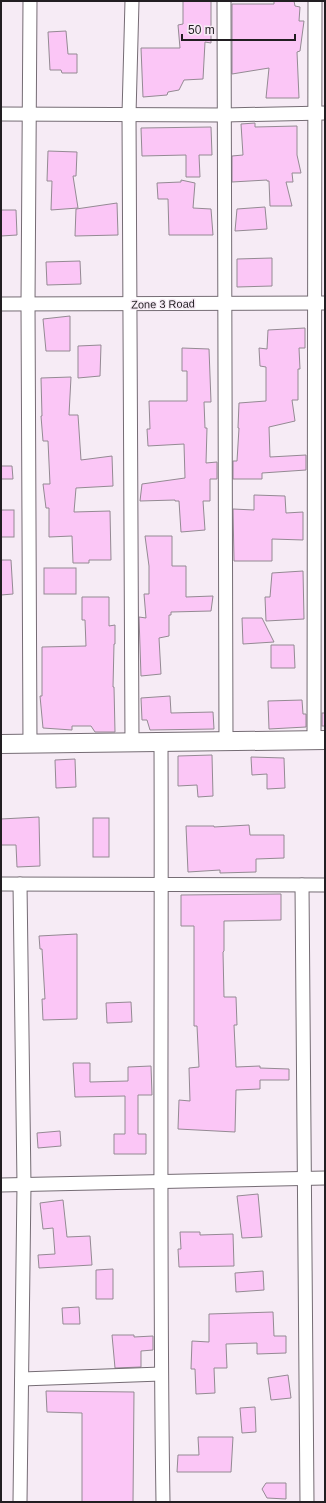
<svg xmlns="http://www.w3.org/2000/svg" width="326" height="1503" viewBox="0 0 326 1503" font-family="Arial,sans-serif">
  <rect width="100%" height="100%" fill="#f6ebf5"/>
  <!-- building -->
  <g fill="#fbc6f6" stroke="#948a93">
    <path d="M183,1H211V43L205,42L203,79L184,80L179,90L168,92L167,95L143,97L141,48H180L178,25L183,24Z"/>
    <path d="M274,1H294L295,6L300,7L299,21H304L300,51L297,52L299,98H266L269,68L232,74V4H274Z"/>
    <path d="M66,31L68,54H77V73H62L61,70H50L48,32Z"/>
    <path d="M255,123V127L297,126V155L301,173H292L293,182H286L292,206H270L269,181H267V180L232,182V156L243,155L241,124Z"/>
    <path d="M211,127L212,155H199L200,177H186V155L142,156L141,128Z"/>
    <path d="M48,151L77,152L76,176H73L78,208L51,210L52,181H47Z"/>
    <path d="M181,180L195,183L193,208L211,209L213,235H169L168,199H158L157,183L181,182Z"/>
    <path d="M117,203L118,235L75,236L76,209Z"/>
    <path d="M265,207L267,229L235,231L237,209Z"/>
    <path d="M1,210H16L17,235L1,236Z"/>
    <path d="M272,258V286L237,287V259Z"/>
    <path d="M80,261L81,284L47,285L46,262Z"/>
    <path d="M70,316V351H46L43,319Z"/>
    <path d="M305,328V348H299L300,369H298V400H292L295,421L269,427L270,457L306,455V470L262,473V479H233V461H237L239,428H238L239,403L266,401V367L260,366L259,348L267,349L268,330Z"/>
    <path d="M101,345L100,376L78,378V346Z"/>
    <path d="M182,348L209,349L211,402H204L205,428H207L206,463L217,462V479H210V501H203L205,530L181,532L179,501H175V500L140,501L142,484L185,478L184,444L148,446L147,429H150L149,401H187V371H182Z"/>
    <path d="M71,377L69,415H78L81,460L112,456L113,486L76,488L74,512L110,511L111,560H89V563H73L72,536L49,537V508H46L43,484H50L48,441H43L41,416H42L41,378Z"/>
    <path d="M1,466H12L13,479H1Z"/>
    <path d="M254,495L285,496L286,513L303,512V540L272,539V561H234L233,509L254,510Z"/>
    <rect x="1" y="510" width="13" height="27"/>
    <path d="M145,536H172V566H186V597L213,596L211,611L171,612V615H169V636L159,638L161,674L141,676L139,617L146,618L144,594H149V566Z"/>
    <path d="M1,560H11L13,594L1,595Z"/>
    <rect x="44" y="568" width="32" height="26"/>
    <path d="M303,571L304,619L266,621L265,597H270L272,573Z"/>
    <path d="M82,597H109V626L115,625V644H114L113,687H114L115,732H95L91,726H72V730L43,728L40,696H42V647L86,646L85,620H82Z"/>
    <path d="M242,618H262L274,642L243,644Z"/>
    <path d="M271,645H294L295,668H271Z"/>
    <path d="M170,696L171,713L213,712L214,729L150,730L147,720H142L141,698Z"/>
    <path d="M302,700L303,714H306V727L269,729L268,701Z"/>
    <rect x="322" y="713" width="3" height="13"/>
    <path d="M212,755L213,796L198,797L197,785L178,786V756Z"/>
    <path d="M251,757L284,758L285,788L267,789V774L252,775Z"/>
    <path d="M75,759L76,787L56,788L55,760Z"/>
    <path d="M39,817L40,866L17,867L16,845H1V819Z"/>
    <rect x="93" y="818" width="16" height="39"/>
    <path d="M249,825L250,835H284V858L256,859V872L220,873V870L188,872L186,826H214V827Z"/>
    <path d="M281,894V920L224,921V951L223,952L224,997H236L237,1025H234L236,1067L260,1066V1068L289,1069V1080H260V1089L236,1090L235,1132L178,1129L179,1100L190,1101L189,1068L199,1067L197,1026H194V926H181V895Z"/>
    <path d="M77,934V1019L43,1020L42,999H45L42,949H40L39,936Z"/>
    <path d="M131,1002L132,1022L107,1023L106,1003Z"/>
    <path d="M73,1063H90V1082L128,1081V1067L151,1066L152,1095H138V1134H146V1154H114V1134H125V1096L75,1097Z"/>
    <path d="M60,1131L61,1146L38,1148L37,1133Z"/>
    <path d="M258,1194L262,1237L242,1238L237,1196Z"/>
    <path d="M63,1200L67,1237L90,1236L92,1265L39,1268L38,1255L55,1254L53,1228L43,1229L40,1203Z"/>
    <path d="M180,1232H200V1235L233,1234L234,1266L179,1267L178,1249H181Z"/>
    <path d="M113,1269V1299H96V1270Z"/>
    <path d="M263,1271L264,1290L236,1292L235,1273Z"/>
    <path d="M79,1307L80,1324H63L62,1308Z"/>
    <path d="M273,1312L274,1336H286V1353L257,1354V1343L226,1344L227,1368H214L215,1393L196,1394L195,1369H191L192,1341L209,1342V1314Z"/>
    <path d="M112,1335H134V1337L153,1336V1350L141,1351V1367L115,1368Z"/>
    <path d="M288,1375L291,1398L271,1400L268,1378Z"/>
    <path d="M46,1391L134,1392L133,1502H82V1413L47,1412Z"/>
    <path d="M255,1407L256,1432L242,1433L240,1408Z"/>
    <path d="M198,1437H233L231,1472H177L178,1455H199Z"/>
    <path d="M266,1483H286V1499L267,1498L262,1489Z"/>
  </g>
  <g fill="none" stroke-linecap="round" stroke-linejoin="round">
    <!-- street casing -->
    <g stroke="#756c74" stroke-width="15">
      <g id="street">
        <path d="M30,1L28,304L30,744"/>
        <path d="M224,1L226,741"/>
        <path d="M1,114L224,115L325,113"/>
        <path d="M1,304L325,303"/>
        <path d="M314,740L315,1"/>
        <path d="M132,742L129,114L132,1"/>
        <path d="M161,742C162,995 159,1249 163,1502"/>
        <path d="M1,884L325,885"/>
        <path d="M20,884L24,1185L20,1502"/>
        <path d="M302,885L307,1502"/>
        <path d="M1,1185L325,1178"/>
        <path d="M22,1379L161,1374"/>
      </g>
    </g>
    <!-- secondary casing -->
    <g stroke="#756c74" stroke-width="20">
      <path id="secondary" d="M1,744L325,740"/>
    </g>
    <!-- street -->
    <use href="#street" stroke="#fff" stroke-width="13"/>
    <!-- secondary -->
    <use href="#secondary" stroke="#fff" stroke-width="18"/>
  </g>
  <g text-anchor="middle" dominant-baseline="central" stroke-width="3" stroke-linejoin="round" paint-order="stroke">
    <!-- street labels -->
    <g font-size="11" fill="#221e22" stroke="#f6ebf5">
      <text transform="translate(163 304) rotate(-1)">Zone 3 Road</text>
    </g>
  </g>
  <!-- border -->
  <rect width="326" height="1503" fill="none" stroke="#221e22" stroke-width="4"/>
  <!-- scale -->
  <path d="M182 34v6h113v-6" fill="none" stroke="#221e22" stroke-width="2"/>
  <text x="188" y="34" font-size="12" fill="#221e22" stroke="#f6ebf5" stroke-width="3" paint-order="stroke">50 m</text>
</svg>
